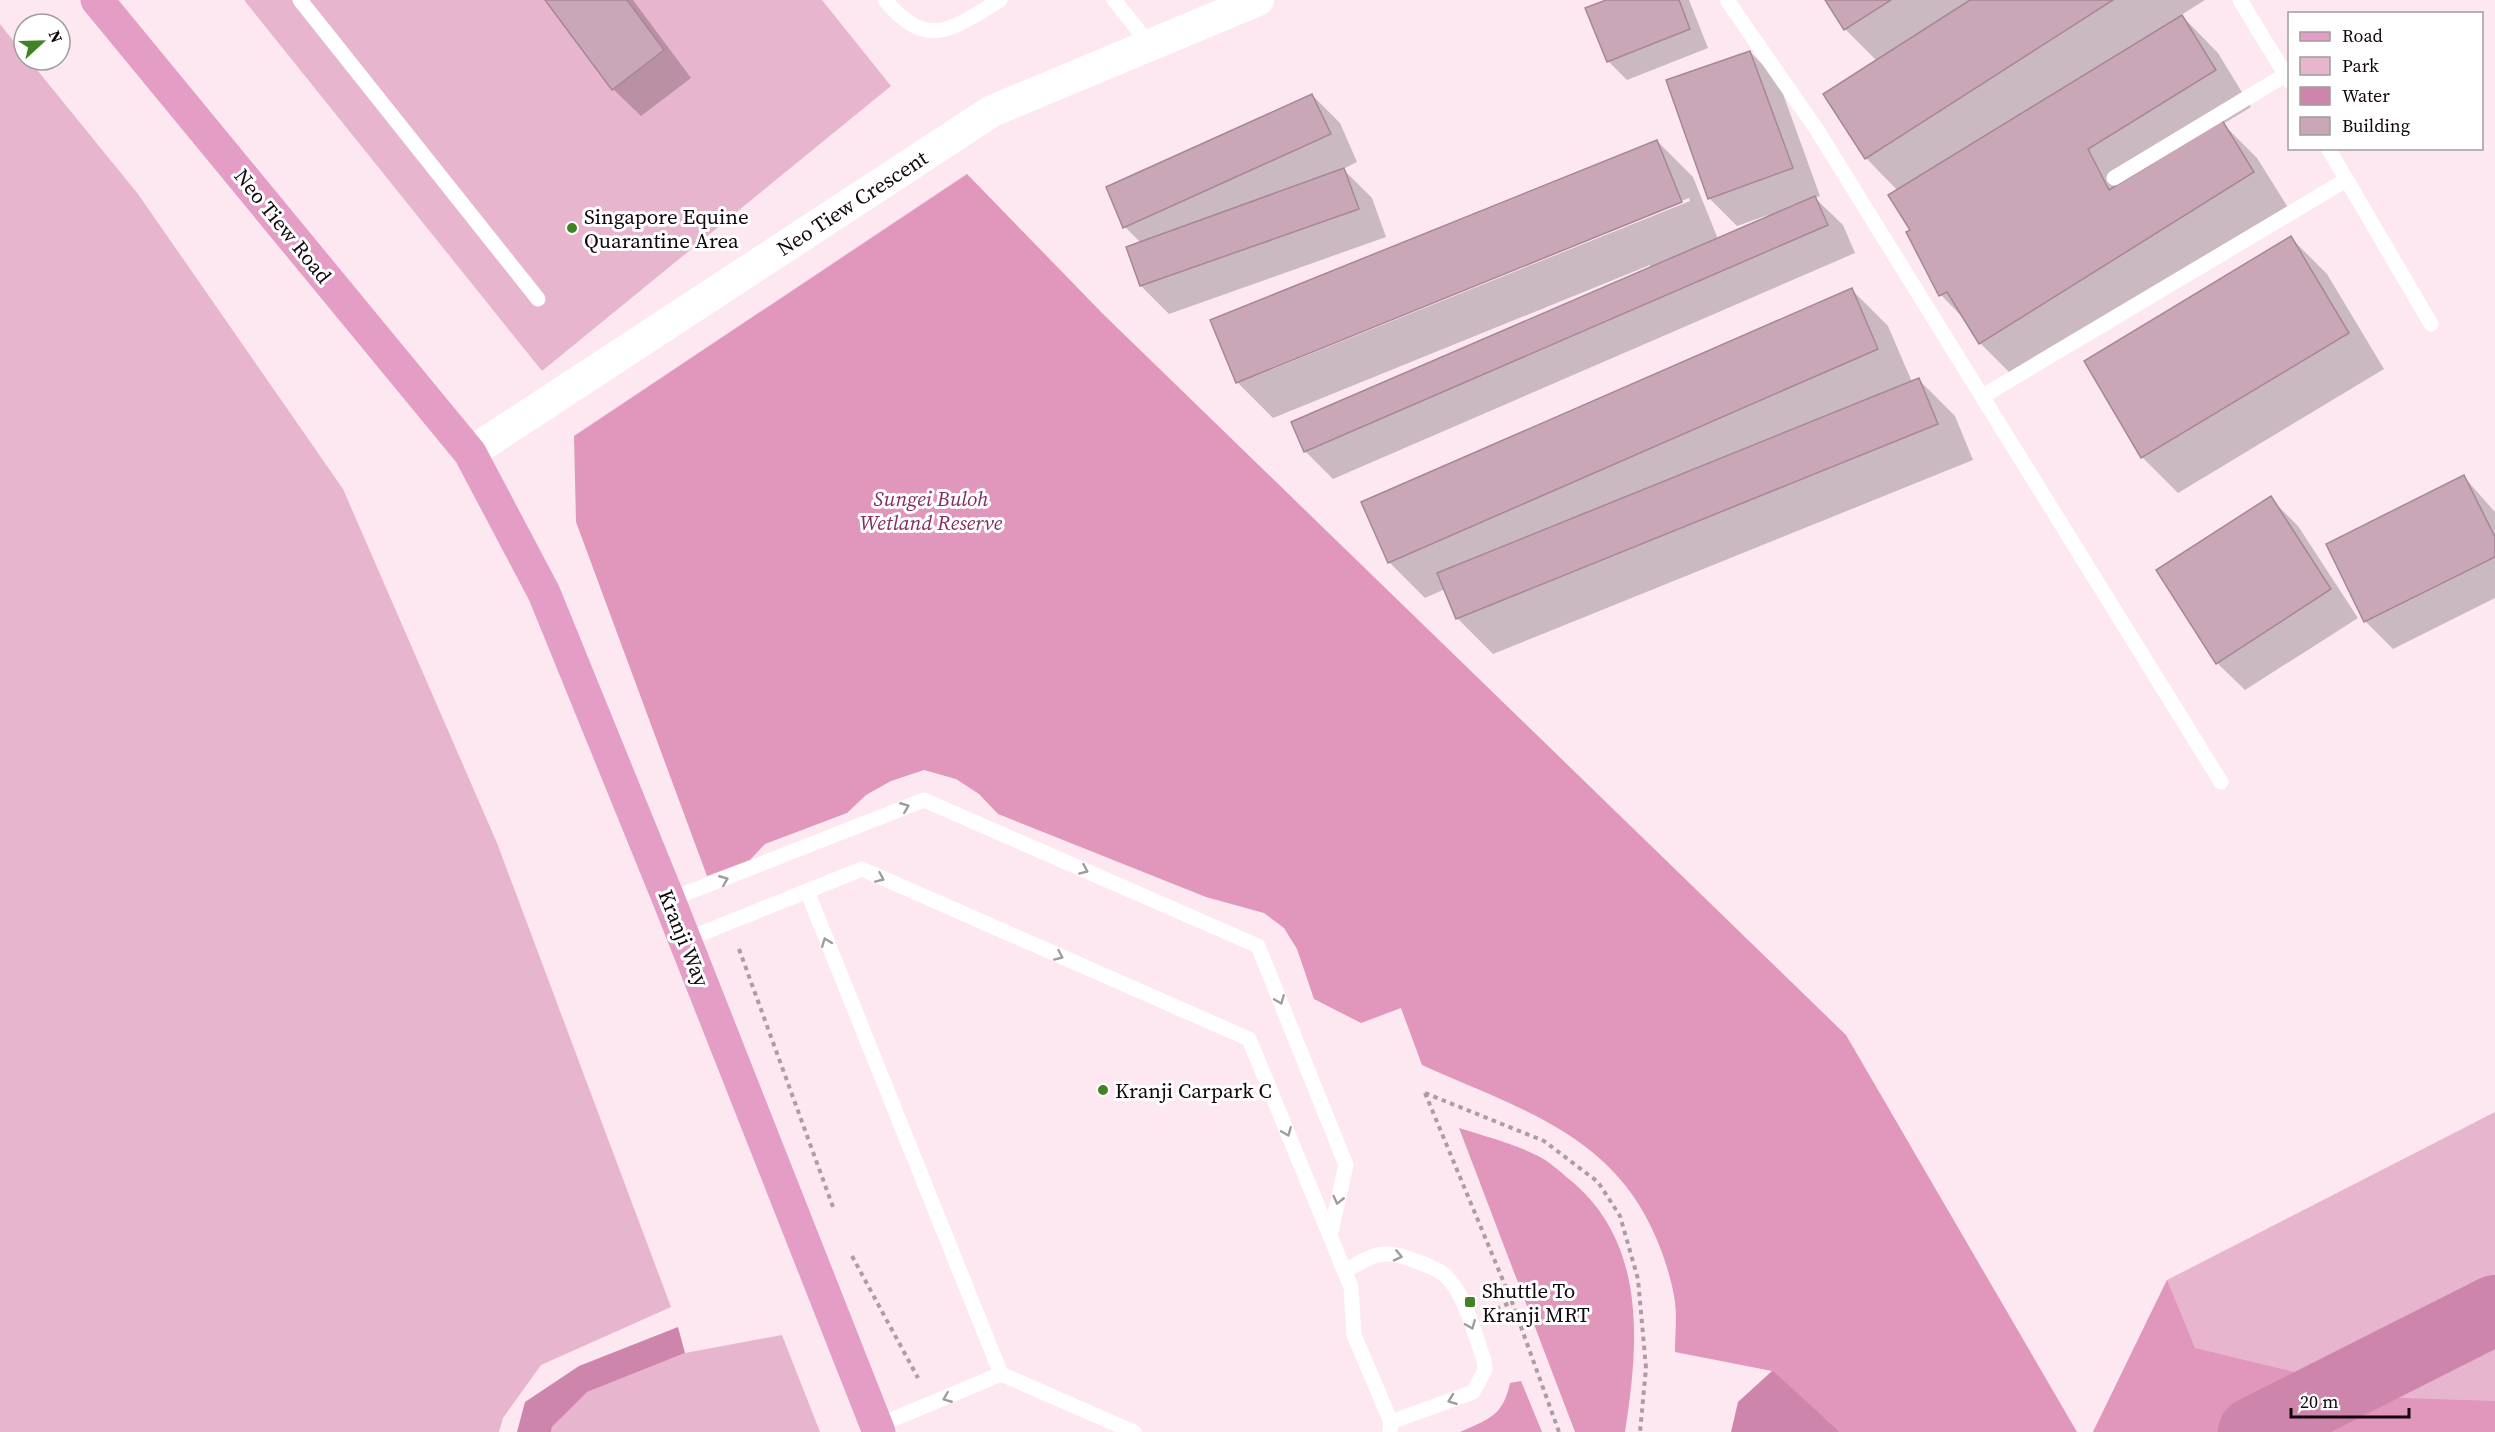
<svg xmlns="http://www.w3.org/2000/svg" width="2495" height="1432" viewBox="0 0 2495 1432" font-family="'Source Serif 4',serif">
  <rect width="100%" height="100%" fill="#fde8f1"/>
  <!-- green -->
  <g fill="#e8b5ce">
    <path d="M244,0H822L891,86L542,371Z"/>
    <path d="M0,24L24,54V60H29L138,194L343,489L497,843L671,1307L541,1365L503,1418L499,1432H0Z"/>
    <path d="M2495,1112V1432H2093L2167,1280Z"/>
    <path d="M782,1335L820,1432H551L552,1427L586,1392L685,1353Z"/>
  </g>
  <!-- forest -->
  <g fill="#e196bc">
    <path d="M967,174L1103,314L1846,1035L2077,1432H1840L1772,1371L1675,1352C1675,1336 1677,1318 1675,1302C1672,1281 1665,1259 1657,1240C1614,1134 1519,1109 1422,1065L1401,1008L1361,1023L1314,999L1297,949L1284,928L1264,913L1206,897L998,814L979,794L956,779L924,770L891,781L866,795L847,813L765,844L750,860L707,876L576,522L574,436Z"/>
    <path d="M1459,1128C1484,1136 1512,1143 1536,1155C1548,1160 1559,1171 1569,1179C1647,1242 1639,1343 1625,1432H1575Z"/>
    <path d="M2167,1280L2195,1348L2401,1398L2495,1401V1432H2093Z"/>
    <path d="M1521,1381L1542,1432H1460C1489,1419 1503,1416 1510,1383Z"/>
  </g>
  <!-- water -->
  <g fill="#ce85ab">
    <path d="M678,1327L685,1353L587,1392L552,1427L551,1432H517L525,1402L579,1366Z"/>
    <path d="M1772,1371H1773L1840,1432H1731L1738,1402Z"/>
  </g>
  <!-- shadow -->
  <g fill="#0003" fill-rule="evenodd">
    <path d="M547,0H633L691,78L641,116L613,89Z"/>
    <path d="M1610,0H1689L1708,48L1627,80L1608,61Z"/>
    <path d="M1827,0H2205L2181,15L2218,53L2251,107L2223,124L2257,158L2289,209L2016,379L1980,343L1967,322L1941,295L1908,233L1912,231L1898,191L1866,158L1877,61L1845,29Z"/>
    <path d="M1750,52L1778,80L1820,196L1815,198L1843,225L1855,253L1333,479L1305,451L1651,268L1650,265L1273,418L1237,382L1657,141L1693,177L1718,239L1769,217L1768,215L1737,226L1709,198ZM1689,198L1690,201L1253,377V374Z"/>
    <path d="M1312,95L1340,123L1357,162L1343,169L1372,198L1386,237L1169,314L1141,286L1127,248L1141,243L1125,227Z"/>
    <path d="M2291,238L2327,274L2384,369L2178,493L2142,457Z"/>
    <path d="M1852,290L1888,326L1912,382L1919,380L1955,416L1973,460L1493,654L1457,618L1445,589L1425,598L1389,562Z"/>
    <path d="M2464,477L2495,512V598L2393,649L2365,621Z"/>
    <path d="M2270,498L2298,526L2358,618L2245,690L2217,663Z"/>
  </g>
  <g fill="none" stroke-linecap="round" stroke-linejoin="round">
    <!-- river -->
    <path stroke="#ce85ab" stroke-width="70" d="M2253,1432L2495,1310"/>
  </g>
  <!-- building -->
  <g fill="#c9a7b7" stroke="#a78796" stroke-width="1.5">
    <path d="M545,0H627L664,50L612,90Z"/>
    <path d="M1606,0H1679L1690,29L1607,62L1585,8Z"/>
    <path d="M1825,0H1891L1844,30Z"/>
    <path d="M1970,0H2113L1865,159L1823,94Z"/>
    <path d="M2182,15L2216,70L2088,149L2109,190L2222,120L2254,172L1979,344L1947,292L1939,296L1906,232L1910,230L1888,195Z"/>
    <path d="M1750,51L1793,168L1708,199L1666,80Z"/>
    <path d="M1312,94L1331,134L1123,228L1106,187Z"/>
    <path d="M1657,140L1682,202L1236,383L1210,320Z"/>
    <path d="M1344,168L1359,209L1140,286L1126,247Z"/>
    <path d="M1815,196L1828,225L1304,452L1291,422Z"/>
    <path d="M2291,236L2349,333L2141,458L2084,361Z"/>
    <path d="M1852,288L1878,349L1388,563L1361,502Z"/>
    <path d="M1919,378L1938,424L1456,619L1437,573Z"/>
    <path d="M2464,475L2495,537V557L2364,622L2326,544Z"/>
    <path d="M2271,496L2331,589L2216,664L2156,570Z"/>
  </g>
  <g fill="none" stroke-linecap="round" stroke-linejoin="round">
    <!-- path -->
    <g stroke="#ad9ca4" stroke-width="4" stroke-dasharray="4.5 4.5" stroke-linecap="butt">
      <path d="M739,949L833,1207"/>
      <path d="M1425,1093L1544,1141L1598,1182L1620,1216L1638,1279L1646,1368L1640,1432"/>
      <path d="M1425,1093L1512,1302L1559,1432"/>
      <path d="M852,1256L918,1378"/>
      <path d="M1496,1309L1512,1302"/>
    </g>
    <!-- service -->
    <g stroke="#fff" stroke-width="15">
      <path d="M300,0L538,299"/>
      <path d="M885,0C928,52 953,28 1000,0"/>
      <path d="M1114,0L1150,45"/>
      <path d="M1727,0L1817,130L2221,782"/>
      <path d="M2240,0L2290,82"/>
      <path d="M2328,148L2431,324"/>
      <path d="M2114,178L2285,75"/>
      <path d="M1983,396L2346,180"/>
      <path d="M807,891L1001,1374L1134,1432"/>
      <path d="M669,900L924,800L1258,946L1346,1165L1330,1236"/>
      <path d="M685,940L862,869L1249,1039L1351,1287L1354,1335L1391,1422L1390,1432"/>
      <path d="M1345,1271C1372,1255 1381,1248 1413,1260C1424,1264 1437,1268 1446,1276C1466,1296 1474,1333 1484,1360L1485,1370L1473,1392L1391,1422"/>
      <path d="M877,1426L1001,1374"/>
    </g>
    <!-- minor -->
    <path stroke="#fff" stroke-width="32" d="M470,453L992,111L1258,0"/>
    <!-- primary -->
    <path stroke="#e49dc5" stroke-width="33" d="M97,0L470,453L544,593L669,900L879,1432"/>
  </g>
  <!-- one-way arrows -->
  <defs><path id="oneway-chevron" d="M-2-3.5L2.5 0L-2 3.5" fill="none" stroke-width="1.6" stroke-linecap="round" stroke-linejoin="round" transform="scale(1.5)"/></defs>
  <g stroke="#a09c9e">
    <use href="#oneway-chevron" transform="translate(905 807) rotate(-22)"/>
    <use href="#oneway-chevron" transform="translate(1084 870) rotate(24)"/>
    <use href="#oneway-chevron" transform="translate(880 878) rotate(24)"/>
    <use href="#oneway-chevron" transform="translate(724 880) rotate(-22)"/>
    <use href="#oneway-chevron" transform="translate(826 942) rotate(-111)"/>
    <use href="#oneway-chevron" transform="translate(1059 956) rotate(24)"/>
    <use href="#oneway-chevron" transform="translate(1280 1000) rotate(68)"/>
    <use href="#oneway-chevron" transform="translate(1287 1132) rotate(68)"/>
    <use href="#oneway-chevron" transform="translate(1338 1200) rotate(103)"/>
    <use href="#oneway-chevron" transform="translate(1398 1256) rotate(13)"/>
    <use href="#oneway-chevron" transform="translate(1471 1325) rotate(68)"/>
    <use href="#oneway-chevron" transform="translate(947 1398) rotate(158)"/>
    <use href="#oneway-chevron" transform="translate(1452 1400) rotate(160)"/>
  </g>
  <!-- markers -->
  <g fill="#418224" stroke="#fff" stroke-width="2">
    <circle cx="572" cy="228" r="6"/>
    <circle cx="1103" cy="1090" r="6"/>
    <rect x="1464" y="1296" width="12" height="12" rx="3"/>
  </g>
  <g text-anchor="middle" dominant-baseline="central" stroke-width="6" stroke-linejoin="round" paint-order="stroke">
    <!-- street labels -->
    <g font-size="21" fill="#12070d" stroke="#fff">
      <text transform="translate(852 203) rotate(-33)">Neo Tiew Crescent</text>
      <text transform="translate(283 226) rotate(51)">Neo Tiew Road</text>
      <text transform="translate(684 938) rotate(68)">Kranji Way</text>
    </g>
    <!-- poi labels -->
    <g font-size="21" fill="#12070d" stroke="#fff" text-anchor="start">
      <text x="584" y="216">Singapore Equine<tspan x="584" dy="24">Quarantine Area</tspan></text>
      <text x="1115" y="1090">Kranji Carpark C</text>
      <text x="1482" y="1290">Shuttle To<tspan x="1482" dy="24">Kranji MRT</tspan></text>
    </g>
    <!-- park labels -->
    <g font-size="21" font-style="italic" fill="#832c5e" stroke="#fff">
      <text x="931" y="498">Sungei Buloh<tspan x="931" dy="24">Wetland Reserve</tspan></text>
    </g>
  </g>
  <!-- legend -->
  <rect x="2288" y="12" width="195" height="138" fill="#ffffff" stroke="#a09c9e" stroke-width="1.5"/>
  <rect x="2300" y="32" width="30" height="9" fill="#e49dc5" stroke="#a09c9e" stroke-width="1.5"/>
  <text x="2342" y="42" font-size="18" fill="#12070d">Road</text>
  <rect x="2300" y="57" width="30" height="18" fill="#e8b5ce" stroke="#a09c9e" stroke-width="1.5"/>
  <text x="2342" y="72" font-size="18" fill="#12070d">Park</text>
  <rect x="2300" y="87" width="30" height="18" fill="#ce85ab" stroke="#a09c9e" stroke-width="1.5"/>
  <text x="2342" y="102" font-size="18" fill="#12070d">Water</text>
  <rect x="2300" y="117" width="30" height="18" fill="#c9a7b7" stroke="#a09c9e" stroke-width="1.5"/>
  <text x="2342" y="132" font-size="18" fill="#12070d">Building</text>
  <!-- north arrow -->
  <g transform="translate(42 42) rotate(68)"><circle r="28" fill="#ffffff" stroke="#a09c9e" stroke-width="1.5"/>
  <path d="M0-4.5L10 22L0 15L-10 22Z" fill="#418224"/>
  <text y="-9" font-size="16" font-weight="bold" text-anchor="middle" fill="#12070d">N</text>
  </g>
  <!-- scale -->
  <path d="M2291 1408v9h118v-9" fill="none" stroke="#12070d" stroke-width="3"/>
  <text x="2300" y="1408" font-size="18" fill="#12070d" stroke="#ffffff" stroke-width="4.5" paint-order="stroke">20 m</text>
</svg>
